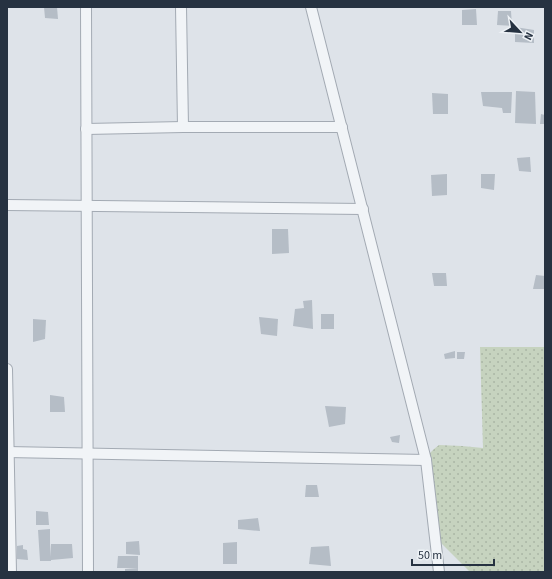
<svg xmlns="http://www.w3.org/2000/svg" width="552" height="579" viewBox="0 0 552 579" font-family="'Source Sans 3',sans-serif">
  <defs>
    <pattern id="green-dots" width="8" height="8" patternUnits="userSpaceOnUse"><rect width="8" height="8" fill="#c6d3bf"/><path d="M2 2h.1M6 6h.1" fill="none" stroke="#aab6a5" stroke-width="1.8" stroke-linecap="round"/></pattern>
  </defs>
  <rect width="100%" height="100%" fill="#dee3e9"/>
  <!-- green -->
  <path fill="url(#green-dots)" d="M480,347H545V572H470L441,543L426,465L430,453L434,449L439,445L462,446L483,448Z"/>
  <!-- building -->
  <g fill="#b5bdc6">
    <path d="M44,7H57L58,19L45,18Z"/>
    <path d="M476,9L477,25H462V10Z"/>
    <path d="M498,11H511L512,26L497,25Z"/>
    <path d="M515,27L534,30V43L515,42Z"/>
    <path d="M516,91L535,92L536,124L515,123Z"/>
    <path d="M481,92H512L511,113H503L502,108L483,106Z"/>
    <path d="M432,93L448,94V114H433Z"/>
    <path d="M541,114L545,115V124H540Z"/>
    <path d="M530,157L531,172L519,171L517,158Z"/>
    <path d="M447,174V195L432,196L431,175Z"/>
    <path d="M481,174H495L494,190L481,188Z"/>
    <path d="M272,229H288L289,253L272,254Z"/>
    <path d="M432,273H446L447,286H434Z"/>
    <path d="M536,275L545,276V289H533Z"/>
    <path d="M312,300L313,329L293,326L295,309L304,308L303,301Z"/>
    <rect x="321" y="314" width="13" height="15"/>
    <path d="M259,317L278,319L277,336L261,334Z"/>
    <path d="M33,319L46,320L45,339L33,342Z"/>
    <path d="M455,351V358L445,359L444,354Z"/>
    <path d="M457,352H465L464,359H457Z"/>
    <path d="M50,395L64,397L65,412H50Z"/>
    <path d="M325,406L346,407L345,424L329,427Z"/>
    <path d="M400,435L399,443L392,442L390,437Z"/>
    <path d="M306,485H317L319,497H305Z"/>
    <path d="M36,511L48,512L49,525H36Z"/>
    <path d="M258,518L260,531L238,529V520Z"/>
    <path d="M50,529V557L51,544H72L73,558L51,560V561H40L38,530Z"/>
    <path d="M139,541L140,555L126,554V542Z"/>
    <path d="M237,542V564H223V543Z"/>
    <path d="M23,545V549L27,550L28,560L17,559V546Z"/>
    <path d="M329,546L331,566L309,564L311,547Z"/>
    <path d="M118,556H138V568H117Z"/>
    <path d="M138,568V572H125V569Z"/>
  </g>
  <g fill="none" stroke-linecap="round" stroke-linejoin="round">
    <!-- street casing -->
    <g stroke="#a3aab3" stroke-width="12">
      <g id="street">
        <path d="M86,7L88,572"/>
        <path d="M181,7L183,127"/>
        <path d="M311,7L426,460L439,572"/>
        <path d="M86,129L183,127H342"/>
        <path d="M7,205L363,209"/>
        <path d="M7,369L11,572"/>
        <path d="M7,452L426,460"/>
      </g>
    </g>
    <!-- street -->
    <use href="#street" stroke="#f1f4f7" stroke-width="10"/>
  </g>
  <!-- border -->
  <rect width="552" height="579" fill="none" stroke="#263241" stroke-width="16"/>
  <!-- north arrow -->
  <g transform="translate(520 32) rotate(116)" stroke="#eef2f6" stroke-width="3" paint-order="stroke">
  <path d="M0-3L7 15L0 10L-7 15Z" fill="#263241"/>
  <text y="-6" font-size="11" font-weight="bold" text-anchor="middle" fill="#263241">N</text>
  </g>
  <!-- scale -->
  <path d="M412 559v6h82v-6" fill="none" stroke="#263241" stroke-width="2"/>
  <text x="418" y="559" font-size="12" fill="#263241" stroke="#eef2f6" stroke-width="3" paint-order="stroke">50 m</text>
</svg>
